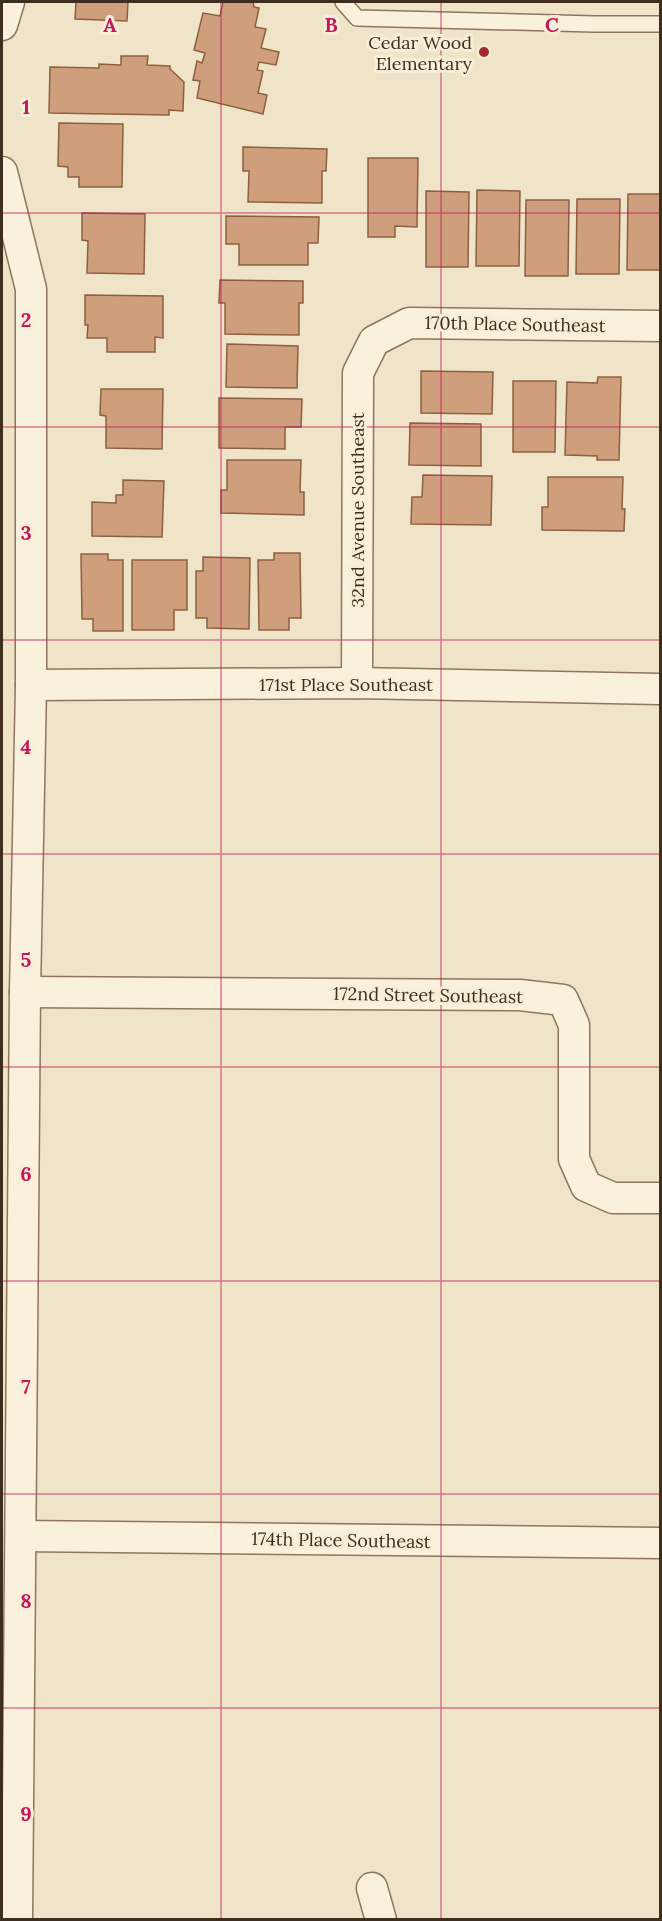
<svg xmlns="http://www.w3.org/2000/svg" width="662" height="1921" viewBox="0 0 662 1921" font-family="Lora,serif">
  <rect width="100%" height="100%" fill="#f0e4c8"/>
  <!-- building -->
  <g fill="#cf9f7d" stroke="#8d5f41" stroke-width="1.5">
    <path d="M76,2H128L127,21L75,19Z"/>
    <path d="M223,2H253L254,7L259,8L255,27L266,29L261,48L279,52L276,65L259,62L257,70L263,71L258,93L267,95L263,114L197,98L200,81L193,80L197,61L202,63L205,53L194,50L203,13L220,16Z"/>
    <path d="M121,56H148L147,65L170,66V69L184,82L183,111L169,110V115L49,113L50,67L99,68V64L121,65Z"/>
    <path d="M59,123L123,124L122,187H79V177H68V167L58,166Z"/>
    <path d="M243,147L327,149L326,171H322V203L248,202L249,171H243Z"/>
    <path d="M368,158H418L417,227L395,226V237H368Z"/>
    <path d="M477,190L520,191L519,266H476Z"/>
    <path d="M426,191L469,192L468,267H426Z"/>
    <path d="M628,194H660V270H627Z"/>
    <path d="M577,199H620L619,274H576Z"/>
    <path d="M526,200H569L568,276H525Z"/>
    <path d="M82,213L145,214L144,274L87,273L88,241L82,240Z"/>
    <path d="M226,216L319,217L318,243H308V265H239V244H226Z"/>
    <path d="M220,280L303,281V303H299V335L225,334V303H219Z"/>
    <path d="M85,295L163,296V338L155,337V352H107V338H87L88,325H85Z"/>
    <path d="M227,344L298,346L297,388L226,387Z"/>
    <path d="M421,371L493,372L492,414L421,413Z"/>
    <path d="M598,377H621L619,460H597V456L565,455L567,382L597,383Z"/>
    <path d="M513,381H556L555,452H513Z"/>
    <path d="M101,389H163L162,449L106,448V416L100,415Z"/>
    <path d="M219,398L302,399L301,427H285V449L219,448Z"/>
    <path d="M410,423L481,424V466L409,465Z"/>
    <path d="M227,460H301L300,492H304V515L221,513V490H227Z"/>
    <path d="M423,475L492,476L491,525L411,524L412,497H422Z"/>
    <path d="M548,477H623L622,509H625L624,531L542,530V507H548Z"/>
    <path d="M123,480L164,481L162,537L92,536V502L116,503V495H123Z"/>
    <path d="M274,553H300L301,618H289V630H259L258,560H274Z"/>
    <path d="M81,554H108V560H123V631H93V619H82Z"/>
    <path d="M203,557L250,558L249,629L207,628V618H196V571H203Z"/>
    <path d="M132,560H187V610H174V630H132Z"/>
  </g>
  <g fill="none" stroke-linecap="round" stroke-linejoin="round">
    <!-- lane casing -->
    <g stroke="#8d765c" stroke-width="18">
      <path id="lane" d="M343,2L357,18L594,24H660"/>
    </g>
    <!-- street casing -->
    <g stroke="#8d765c" stroke-width="33">
      <g id="street">
        <path d="M2,25L9,2"/>
        <path d="M2,172L31,289V685L25,992L17,1920"/>
        <path d="M357,683L358,373L374,341L409,323L660,326"/>
        <path d="M31,685L357,683L660,689"/>
        <path d="M25,992L520,995L563,1000L574,1025V1159L586,1186L613,1198H660"/>
        <path d="M21,1536L660,1543"/>
        <path d="M372,1888L381,1920"/>
      </g>
    </g>
    <!-- lane -->
    <use href="#lane" stroke="#faf1dc" stroke-width="15"/>
    <!-- street -->
    <use href="#street" stroke="#faf1dc" stroke-width="30"/>
  </g>
  <!-- grid -->
  <path fill="none" stroke="#c2185b" stroke-width="1.5" stroke-opacity="0.55" d="M221,2V1920M441,2V1920M2,213H660M2,427H660M2,640H660M2,854H660M2,1067H660M2,1281H660M2,1494H660M2,1708H660"/>
  <!-- markers -->
  <circle fill="#9e2a2b" stroke="#f7eed8" stroke-width="2" cx="484" cy="52" r="6"/>
  <g text-anchor="middle" dominant-baseline="central" stroke-width="6" stroke-linejoin="round" paint-order="stroke">
    <!-- poi labels -->
    <g font-size="18" fill="#3d2e20" stroke="#f7eed8" text-anchor="end">
      <text x="472" y="42">Cedar Wood<tspan x="472" dy="21">Elementary</tspan></text>
    </g>
    <!-- street labels -->
    <g font-size="18" fill="#3d2e20" stroke="#f7eed8">
      <text transform="translate(515 324) rotate(1)">170th Place Southeast</text>
      <text transform="translate(357 510) rotate(-90)">32nd Avenue Southeast</text>
      <text x="346" y="684">171st Place Southeast</text>
      <text transform="translate(428 995) rotate(1)">172nd Street Southeast</text>
      <text transform="translate(341 1540) rotate(1)">174th Place Southeast</text>
    </g>
  </g>
  <g font-size="20" text-anchor="middle" font-weight="bold" fill="#c2185b" stroke="#f7eed8" stroke-width="6" stroke-linejoin="round" paint-order="stroke">
    <text x="110" y="32">A</text>
    <text x="331" y="32">B</text>
    <text x="552" y="32">C</text>
    <text x="26" y="114">1</text>
    <text x="26" y="327">2</text>
    <text x="26" y="540">3</text>
    <text x="26" y="754">4</text>
    <text x="26" y="967">5</text>
    <text x="26" y="1181">6</text>
    <text x="26" y="1394">7</text>
    <text x="26" y="1608">8</text>
    <text x="26" y="1821">9</text>
  </g>
  <!-- border -->
  <rect width="662" height="1921" fill="none" stroke="#3d2e20" stroke-width="6"/>
</svg>
